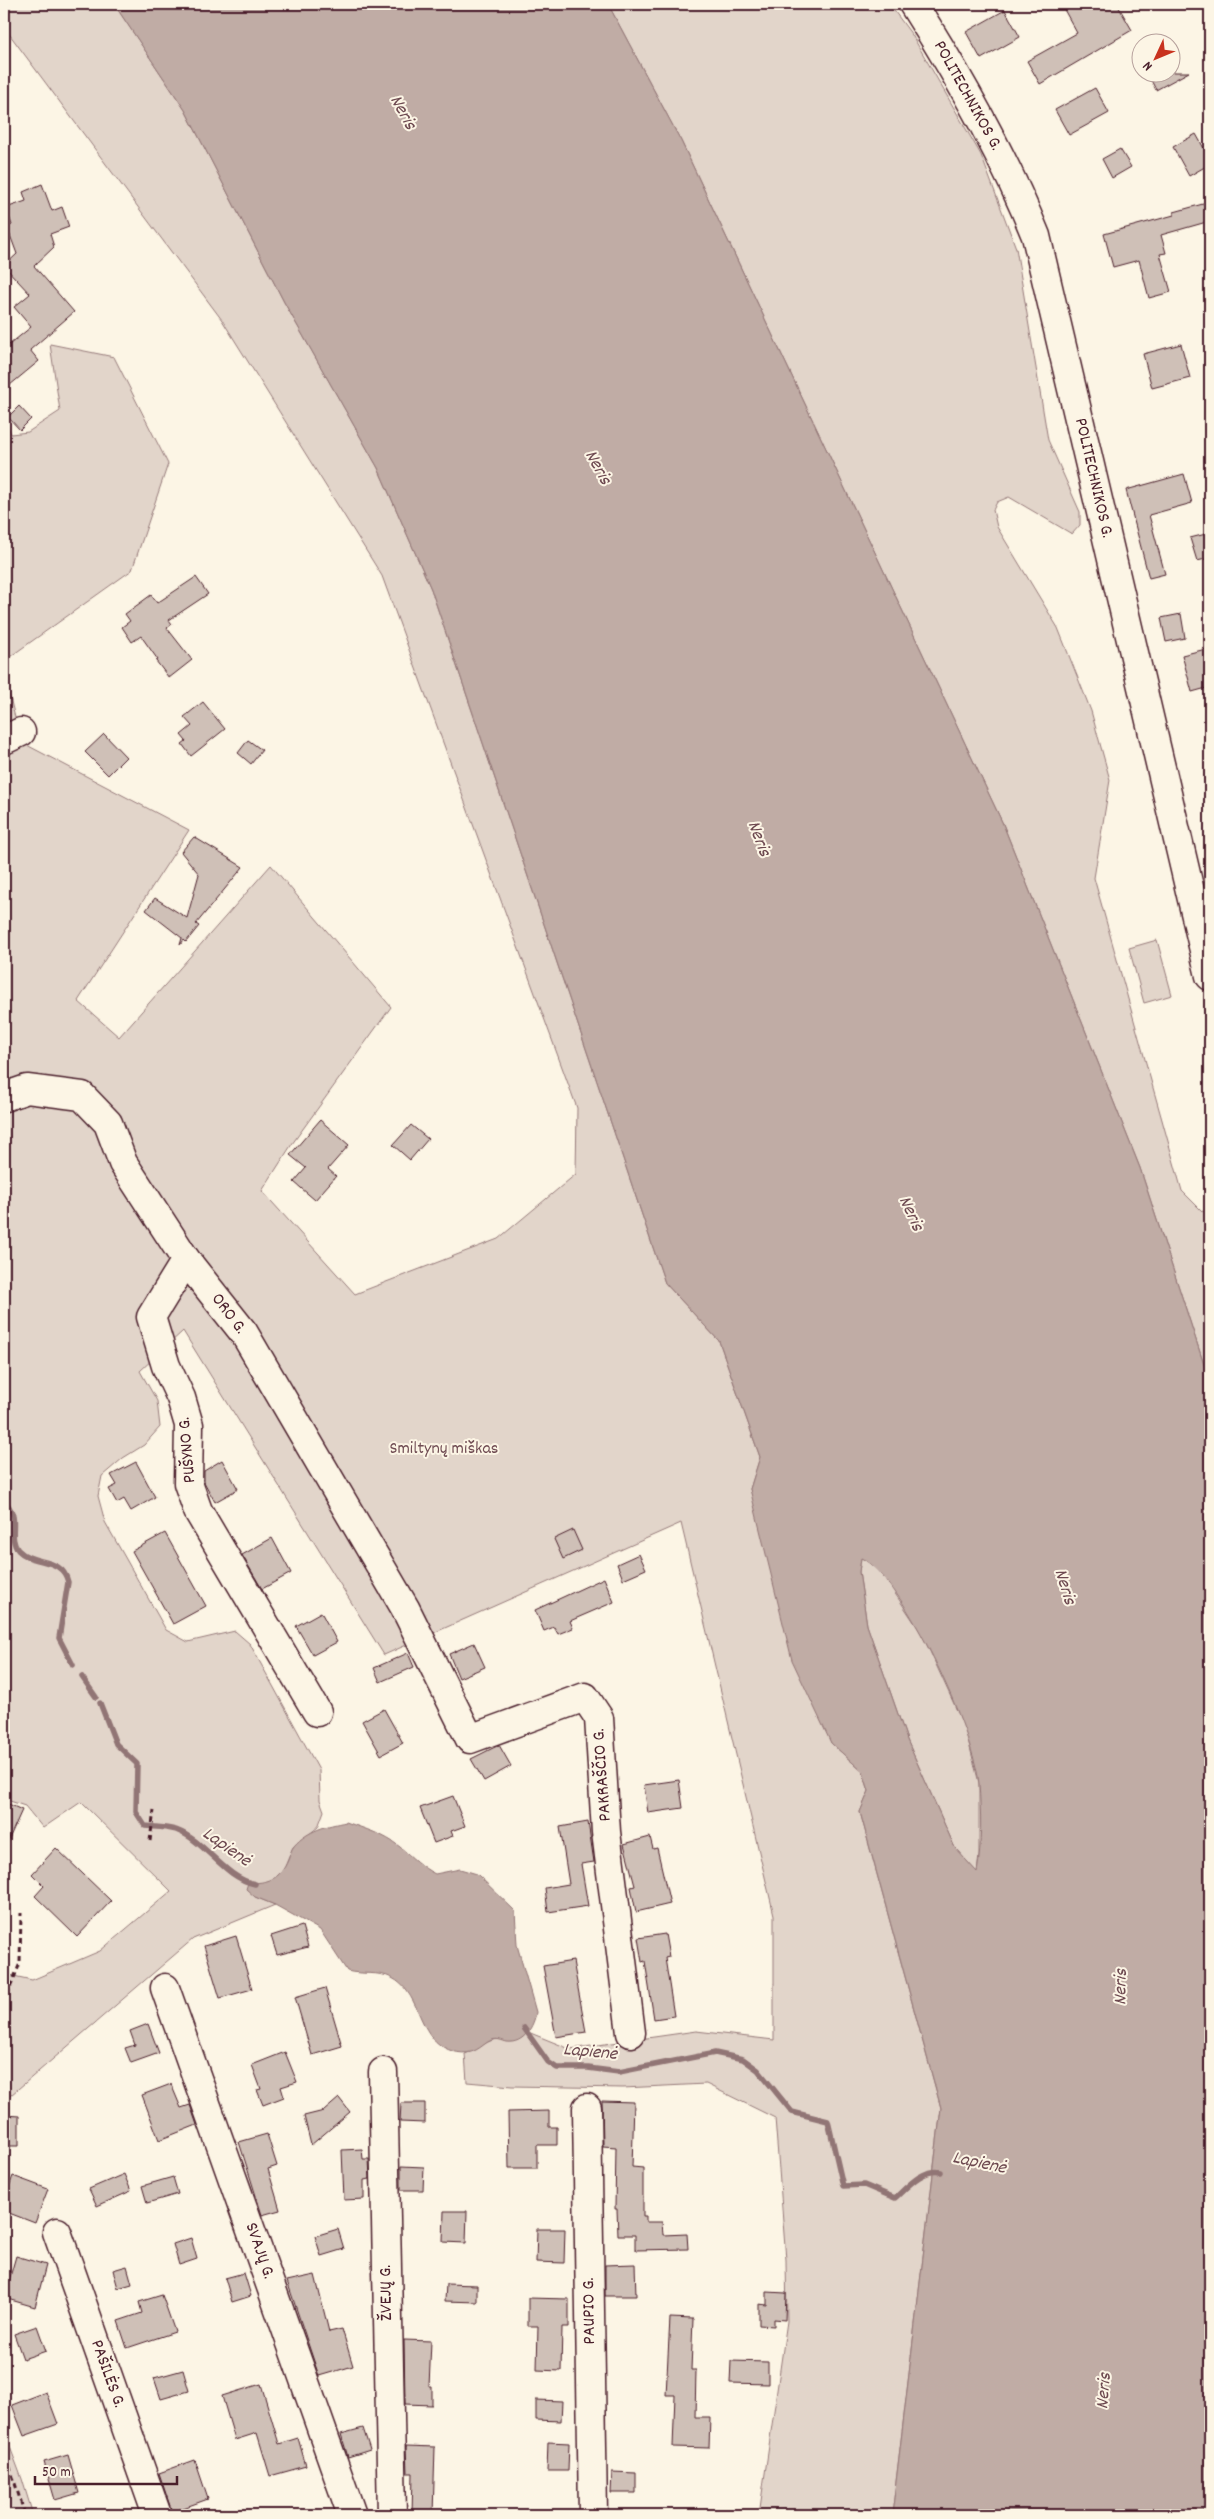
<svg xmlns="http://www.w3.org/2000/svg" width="1214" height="2519" viewBox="0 0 1214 2519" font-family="Dekko,sans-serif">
  <rect width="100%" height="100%" fill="#fcf5e5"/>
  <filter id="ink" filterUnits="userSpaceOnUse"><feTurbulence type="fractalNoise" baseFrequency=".02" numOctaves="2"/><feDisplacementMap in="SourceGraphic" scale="10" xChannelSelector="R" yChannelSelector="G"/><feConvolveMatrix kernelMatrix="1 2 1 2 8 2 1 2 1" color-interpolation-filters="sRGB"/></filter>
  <g filter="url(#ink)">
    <!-- green -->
    <g fill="#e2d5ca" stroke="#967a7a">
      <path d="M4,4H114L185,110L284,302L378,468L431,589L665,1283L719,1341L760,1457L750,1489L831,1743L863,1772L869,1791L860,1812L941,2108L892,2515H759L787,2321L786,2260L775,2118L706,2084L623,2088L512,2086L467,2082L465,2054C475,2051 481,2044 490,2041C507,2035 509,2049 528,2032L570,2049L696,2031L774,2040V1915L681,1523L384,1655L183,1331L140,1371L157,1401L160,1427L144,1445L123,1458L102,1476L98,1496L105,1522L166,1630L188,1642L235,1631L250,1644L319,1770L320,1800L324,1811L318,1827L293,1847L284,1869L274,1880L262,1883L255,1897L275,1905L193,1939L4,2101V1950L9,1975L32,1980L100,1951L171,1891L81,1802L43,1828L25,1806L4,1799V673L21,742L189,830L78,1001L119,1037L271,865L391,1007L292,1144L262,1191L355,1294L498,1239L576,1174L577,1108L382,576L222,320L4,27Z"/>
      <path d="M608,4H889L912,35L981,155L1016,248L1048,440L1080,512V525L1072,534L1009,497L997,502L993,510L997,527L1058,628L1091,711L1110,780L1094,878L1182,1191L1202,1211L1210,1214V1383L1140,1168L1003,824L681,141Z"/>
      <path d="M50,344L114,357L168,464L132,570L4,661V416L11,434L28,432L60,411Z"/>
      <path d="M1157,940L1172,995L1144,1003L1129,948Z"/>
      <path d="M861,1557L878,1568L922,1634L965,1728L979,1783V1855L977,1873L955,1848L907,1740L867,1625L859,1572Z"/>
      <path d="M4,2431L22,2479L33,2515H4Z"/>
    </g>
    <!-- water -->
    <g fill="#c0aca5" stroke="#917474" fill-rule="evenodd">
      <path d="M114,4H608L681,141L1003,824L1140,1168L1210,1383V2515H892L941,2108L860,1812L869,1791L863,1772L831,1743L792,1660L750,1489L760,1457L719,1341L665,1283L431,589L378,468L284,302L185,110ZM861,1558C905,1579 974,1734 979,1784C981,1812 982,1845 977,1872L955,1848L907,1740L867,1625L859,1572Z"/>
      <path d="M346,1822C365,1829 384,1834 400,1847C412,1857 421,1867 435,1874L460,1869L477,1874L515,1911L517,1945L536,2012C534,2026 524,2044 507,2042C502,2041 498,2038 492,2040C486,2042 482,2047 476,2050C465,2056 450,2052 440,2045C417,2028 419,1992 392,1978C379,1971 361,1975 347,1971L320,1930L275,1905L255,1897L246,1889L248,1883C267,1883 280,1880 288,1860C290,1856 291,1849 294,1846C308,1830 326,1826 346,1822Z"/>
    </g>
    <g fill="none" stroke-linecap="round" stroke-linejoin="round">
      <!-- stream -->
      <g stroke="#917474" stroke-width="5.5">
        <path d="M4,1499C7,1504 12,1510 13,1516C15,1526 10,1541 18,1550C33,1566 62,1556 68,1582L59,1638L73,1665"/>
        <path d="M82,1677L96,1697"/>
        <path d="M100,1703L116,1744L137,1764L136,1812L145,1826C155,1827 167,1827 176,1830C206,1841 223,1877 255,1884"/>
        <path d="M524,2028L548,2062L557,2068H588L619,2072L715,2053L743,2059L758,2070L792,2112L828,2121L843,2186L864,2185L895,2198C907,2187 923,2168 941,2172"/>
      </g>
    </g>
    <!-- building -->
    <g fill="#cfc0b7" stroke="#4a1f2b">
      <path d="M1061,4H1117L1132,30L1040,84L1027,61L1077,33Z"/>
      <path d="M1005,10L1020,37L981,59L966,32Z"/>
      <path d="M1147,72H1189L1156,90Z"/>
      <path d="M1095,88L1109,113L1069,135L1055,110Z"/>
      <path d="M1196,134L1210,159V164L1189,176L1173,147Z"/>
      <path d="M1120,149L1131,167L1112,178L1102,159Z"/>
      <path d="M42,184L52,211L62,207L69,227L50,234L54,247L34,266L74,312L30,350L39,361L4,390V349L31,327L14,307L30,294L4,266L17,254L7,227L12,225L6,208L26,201L23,192Z"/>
      <path d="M1210,202V221L1161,235L1166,253L1160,254L1171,292L1149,298L1139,260L1113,267L1104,234L1174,215V212Z"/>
      <path d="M1181,344L1190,378L1152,388L1143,354Z"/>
      <path d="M19,406L31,419L20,430L8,417Z"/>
      <path d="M1184,474L1192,503L1149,515L1165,574L1149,578L1126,490Z"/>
      <path d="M1210,533V558L1197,561L1190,538Z"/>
      <path d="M196,577L208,594L169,620L172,624L167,628L192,660L169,678L156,661L158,660L141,636L132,642L122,627L130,621L125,614L151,595L157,603Z"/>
      <path d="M1181,614L1185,638L1166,642L1161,618Z"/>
      <path d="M1210,648V687L1192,692L1182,655Z"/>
      <path d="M203,702L225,729L191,756L182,744L186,741L181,735L192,726L184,717Z"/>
      <path d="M104,734L126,757L108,775L85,752Z"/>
      <path d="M248,740L262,750L251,764L238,753Z"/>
      <path d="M194,837L243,867L196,924L199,926L186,942L184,940L180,945L182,938L146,910L155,898L187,918L199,874L181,852Z"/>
      <path d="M320,1120L349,1145L328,1169L336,1176L315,1200L294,1182L306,1168L290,1155Z"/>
      <path d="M411,1125L428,1139L410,1160L393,1145Z"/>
      <path d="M222,1460L238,1489L215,1502L204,1482V1471Z"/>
      <path d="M136,1462L155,1497L131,1511L124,1499L117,1503L109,1489L117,1485L111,1475Z"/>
      <path d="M573,1530L582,1550L563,1559L554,1539Z"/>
      <path d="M165,1533L206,1606L173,1624L132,1551Z"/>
      <path d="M272,1538L291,1573L262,1589L242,1555Z"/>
      <path d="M639,1554L646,1569L623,1579L617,1564Z"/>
      <path d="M604,1578L614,1602L570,1621L573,1628L558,1634L554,1627L544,1631L535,1610Z"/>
      <path d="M321,1612L337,1642L313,1655L296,1626Z"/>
      <path d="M474,1643L485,1667L459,1678L449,1654Z"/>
      <path d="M408,1653L414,1667L380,1682L374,1668Z"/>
      <path d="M384,1709L403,1743L381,1755L362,1721Z"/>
      <path d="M499,1745L511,1766L484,1781L471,1759Z"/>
      <path d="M679,1780L683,1808L648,1813L644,1785Z"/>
      <path d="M453,1796L465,1826L451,1831L453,1836L434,1843L420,1808Z"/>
      <path d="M4,1802L22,1810L4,1850Z"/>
      <path d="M588,1822L594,1862L581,1864L588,1906L548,1912L545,1888L569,1884L560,1827Z"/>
      <path d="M650,1837L653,1849L657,1848L670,1904L636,1912L631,1887L635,1886L624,1844Z"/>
      <path d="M56,1848L111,1901L77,1937L35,1896L44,1886L32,1874Z"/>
      <path d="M302,1926L308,1947L277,1955L271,1936Z"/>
      <path d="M665,1934L669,1957L665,1958L674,2016L654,2019L645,1961L642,1962L638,1938Z"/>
      <path d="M236,1936L252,1989L220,1998L204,1946Z"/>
      <path d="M573,1961L586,2032L556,2037L543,1966Z"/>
      <path d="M325,1988L342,2046L312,2055L295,1997Z"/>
      <path d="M148,2024L159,2053L131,2063L125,2048L135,2045L130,2031Z"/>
      <path d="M285,2052L297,2082L281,2087L284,2097L263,2105L257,2090L261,2089L252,2065Z"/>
      <path d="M171,2084L181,2108L190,2105L197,2125L159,2140L142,2095Z"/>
      <path d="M339,2098L350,2112L311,2145L304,2116L324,2111Z"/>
      <path d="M602,2101L634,2102L632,2167L643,2168V2216H646V2222H662L663,2235L687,2234L688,2249L635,2250V2235H618L617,2209H615L616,2147L603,2146Z"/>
      <path d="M401,2103H425V2123L400,2122Z"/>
      <path d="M549,2111V2127H557V2145H537V2168H509L508,2112Z"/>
      <path d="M4,2115L19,2116V2146H4Z"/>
      <path d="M267,2134L277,2166L268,2169L280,2210L262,2215L239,2142Z"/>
      <path d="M362,2149L363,2159H369L370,2179L364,2180V2199L344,2200L342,2150Z"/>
      <path d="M401,2166L424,2167L423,2190H401Z"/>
      <path d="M124,2174L131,2191L97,2206L89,2189Z"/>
      <path d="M13,2176L48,2189L35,2223L4,2211V2201Z"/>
      <path d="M173,2177L178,2194L147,2203L142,2186Z"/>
      <path d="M444,2211H467L466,2243L443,2242Z"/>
      <path d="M338,2229L344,2249L321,2256L315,2236Z"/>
      <path d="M537,2229H565L564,2263L536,2262Z"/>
      <path d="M191,2238L197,2259L179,2265L173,2244Z"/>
      <path d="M16,2256L46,2265L35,2307L4,2298Z"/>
      <path d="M635,2264L636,2296H605V2265Z"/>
      <path d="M127,2266L132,2284L118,2288L113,2270Z"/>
      <path d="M244,2273L251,2296L232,2302L225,2278Z"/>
      <path d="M315,2275L329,2332L342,2329L353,2366L319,2376L287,2281Z"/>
      <path d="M446,2284L477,2285V2302L445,2301Z"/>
      <path d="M767,2292L786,2293L785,2320L774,2319V2326L759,2325V2304L767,2305Z"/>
      <path d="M162,2295L175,2332L127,2348L118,2321L142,2313L139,2302Z"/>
      <path d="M528,2298L569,2299V2327H562L561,2371L537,2370L538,2326H528Z"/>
      <path d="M670,2318L693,2319L691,2370H696L695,2417H710L709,2448L673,2447L675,2395H666Z"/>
      <path d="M37,2326L46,2351L23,2359L14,2334Z"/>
      <path d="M404,2340L431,2341L429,2387H432V2405L405,2404Z"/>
      <path d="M731,2361L768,2362V2384L730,2383Z"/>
      <path d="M183,2370L189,2391L161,2399L154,2378Z"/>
      <path d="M261,2384L279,2444L298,2438L306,2466L270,2476L257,2433L235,2440L222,2396Z"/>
      <path d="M46,2392L58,2424L24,2436L12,2405Z"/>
      <path d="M536,2400L562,2401L561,2421L536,2420Z"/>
      <path d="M363,2428L370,2450L348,2457L341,2434Z"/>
      <path d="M548,2442L569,2443L568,2471H547Z"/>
      <path d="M406,2446L435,2447L433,2515H412L413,2473H407Z"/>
      <path d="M68,2455L79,2493L55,2500L44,2462Z"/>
      <path d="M195,2460L208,2499L172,2512L159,2473Z"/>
      <path d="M612,2472L636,2473V2493H611Z"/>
    </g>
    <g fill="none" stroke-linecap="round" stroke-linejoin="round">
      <!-- minor casing -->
      <g stroke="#4a1f2b" stroke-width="31">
        <g id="minor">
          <path d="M913,4C960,78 1003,154 1036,236L1210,976"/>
          <path d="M4,740L21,732"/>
          <path d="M4,1097L27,1089L82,1096L108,1123L123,1163L186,1260L244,1333L405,1608L470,1739L585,1697L599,1718L606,1832L631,2033"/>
          <path d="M186,1260L151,1317L166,1366L181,1398L189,1425L188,1483L198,1511L317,1712"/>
          <path d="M165,1988L352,2515"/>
          <path d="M383,2072L392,2515"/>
          <path d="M587,2108L593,2515"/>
          <path d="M57,2232L157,2515"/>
        </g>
      </g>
      <!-- path -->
      <g stroke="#4a1f2b" stroke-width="3" stroke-dasharray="5 4" stroke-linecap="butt">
        <path d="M150,1841L154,1810"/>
        <path d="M4,2003L20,1963L21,1913"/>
        <path d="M4,2449L25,2515"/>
      </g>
      <!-- minor -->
      <use href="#minor" stroke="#fcf5e5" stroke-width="28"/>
    </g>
  </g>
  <g text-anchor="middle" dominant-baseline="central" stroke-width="4" stroke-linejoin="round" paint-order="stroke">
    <!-- street labels -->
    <g font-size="18" fill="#4a1f2b" stroke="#fcf5e5">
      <text transform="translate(967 96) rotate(61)">POLITECHNIKOS G.</text>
      <text transform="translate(1093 478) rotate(77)">POLITECHNIKOS G.</text>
      <text transform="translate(228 1314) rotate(53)">ORO G.</text>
      <text transform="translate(188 1450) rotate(-95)">PUŠYNO G.</text>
      <text transform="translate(603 1775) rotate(-94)">PAKRAŠČIO G.</text>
      <text transform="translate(259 2251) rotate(71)">SVAJŲ G.</text>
      <text transform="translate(387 2293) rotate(-91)">ŽVEJŲ G.</text>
      <text transform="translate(590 2311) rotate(-91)">PAUPIO G.</text>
      <text transform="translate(107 2374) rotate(70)">PAŠILĖS G.</text>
    </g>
    <!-- park labels -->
    <g font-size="18" fill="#704c53" stroke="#fcf5e5">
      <text x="444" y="1449">Smiltynų miškas</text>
    </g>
    <!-- water labels -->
    <g font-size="19" font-style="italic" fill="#6d4950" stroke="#fcf5e5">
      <text transform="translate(402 113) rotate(61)">Neris</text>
      <text transform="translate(597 468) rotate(61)">Neris</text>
      <text transform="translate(758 839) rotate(69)">Neris</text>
      <text transform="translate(910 1214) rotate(65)">Neris</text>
      <text transform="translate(1064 1587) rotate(73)">Neris</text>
      <text transform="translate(226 1848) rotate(35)">Lapienė</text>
      <text transform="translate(1122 1987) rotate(-89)">Neris</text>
      <text transform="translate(590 2053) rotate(5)">Lapienė</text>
      <text transform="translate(979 2164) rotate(12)">Lapienė</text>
      <text transform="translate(1105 2391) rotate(-85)">Neris</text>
    </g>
  </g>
  <!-- margin -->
  <rect width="1214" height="2519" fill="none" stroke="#fcf5e5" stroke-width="20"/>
  <rect x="10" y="10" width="1194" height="2499" fill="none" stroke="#4a1f2b" stroke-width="2" filter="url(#ink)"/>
  <!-- north arrow -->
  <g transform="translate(1156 58) rotate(226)"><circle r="24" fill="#fcf5e5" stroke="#b59f9b"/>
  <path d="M0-4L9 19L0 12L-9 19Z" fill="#c8321e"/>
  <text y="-8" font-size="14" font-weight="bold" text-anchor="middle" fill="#4a1f2b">N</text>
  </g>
  <!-- scale -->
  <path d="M35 2476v8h142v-8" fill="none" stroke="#4a1f2b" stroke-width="2.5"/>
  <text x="42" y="2476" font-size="15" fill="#4a1f2b" stroke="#fcf5e5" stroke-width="4" paint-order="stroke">50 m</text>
</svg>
